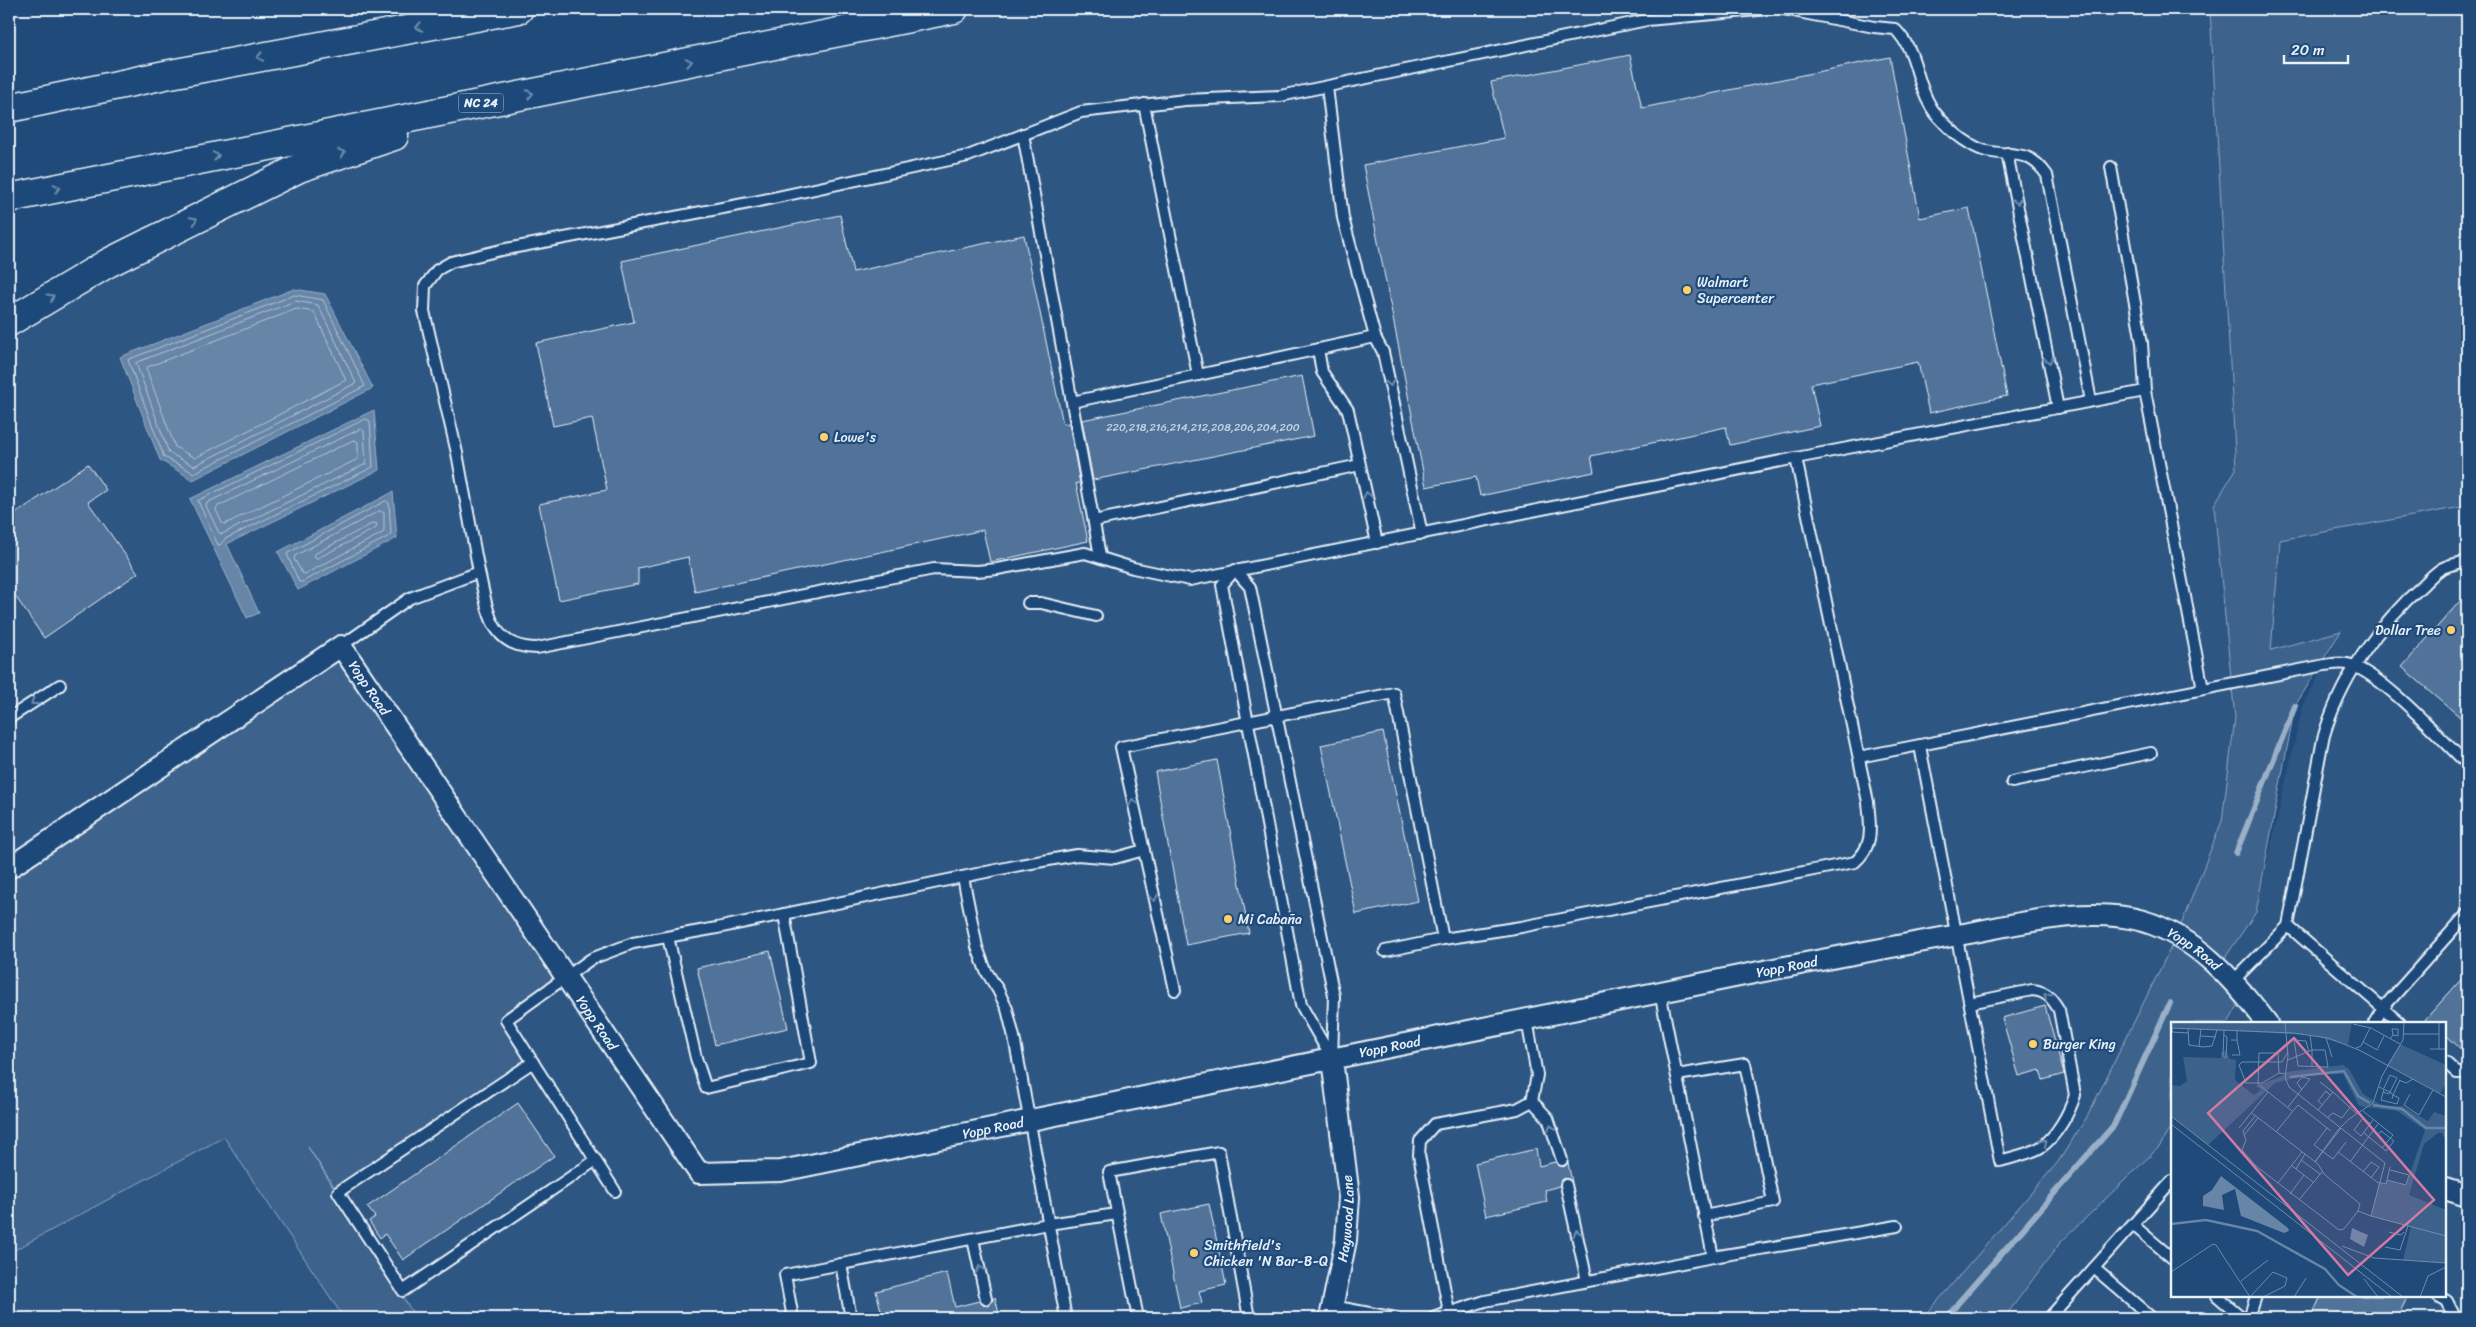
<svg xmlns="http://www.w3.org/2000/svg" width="2476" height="1327" viewBox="0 0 2476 1327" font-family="Sriracha,sans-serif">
  <rect width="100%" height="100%" fill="#1f4a7a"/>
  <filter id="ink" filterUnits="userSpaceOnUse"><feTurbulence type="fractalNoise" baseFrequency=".02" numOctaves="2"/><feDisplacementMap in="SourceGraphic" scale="10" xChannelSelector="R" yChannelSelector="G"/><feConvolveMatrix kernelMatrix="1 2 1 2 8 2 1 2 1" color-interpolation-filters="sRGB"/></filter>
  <g filter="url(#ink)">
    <!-- built -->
    <g fill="#2e5683">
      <path d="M954,9H2210L2236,469L2214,505L2235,718L2222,821L2177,935L2087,1117L2058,1162L1923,1318H416L282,1105L9,868V322L299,168L502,99Z"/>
      <path d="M2467,506V1318H2004L2060,1243L2160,1146L2172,1124V1296H2445V1023H2228L2245,994L2218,968L2256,912L2302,709L2341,631L2271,650L2280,539Z"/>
      <path d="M224,1136L344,1318H9V1253Z"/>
    </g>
    <!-- green -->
    <g fill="#3c628c" stroke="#92aac2">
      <path d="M2210,9H2467V506L2280,540L2271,650L2341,631L2295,706L2256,912L2218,968L2245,994L2228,1023H2172V1124L2160,1146L2060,1243L2004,1318H1923L2058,1162L2087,1117L2177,935L2222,821L2235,718L2214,505L2236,469Z"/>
      <path d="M341,646L566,977L506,1020L533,1062L338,1192L308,1147L416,1318H344L224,1137L9,1253V868Z"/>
    </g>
    <!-- water -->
    <g fill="#6685a7" stroke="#9ab0c7">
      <path d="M294,289L325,294L373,388L193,480L160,460L120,357Z"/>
      <path d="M374,410L379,470L227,544L259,613L247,618L190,499Z"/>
      <path d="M393,492L397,538L298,590L278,552Z"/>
    </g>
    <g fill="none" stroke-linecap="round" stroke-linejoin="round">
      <!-- shore -->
      <g stroke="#b4c6d8" stroke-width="1">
        <path d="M295,295L323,300L365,386L194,473L164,457L128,360Z"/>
        <path d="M296,301L318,305L356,383L194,466L169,453L136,363Z"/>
        <path d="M297,309L314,312L346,380L195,458L175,447L146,368Z"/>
        <path d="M366,419L370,421L373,467L225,539L220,545H218L198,501Z"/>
        <path d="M361,429L364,431L366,464L222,534L219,533L206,506L207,503Z"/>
        <path d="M354,440L358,442V459L225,524L222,523L216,510L217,507Z"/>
        <path d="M386,501L389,503L391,535L302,582H299L287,554Z"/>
        <path d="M380,511L384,513V532L305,574L302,573L294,559L295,556Z"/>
        <path d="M374,523L377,524L376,528L318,558L314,557L315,554Z"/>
      </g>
      <!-- stream -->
      <g stroke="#9ab0c7" stroke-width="6">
        <path d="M2236,853L2295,706"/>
        <path d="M1947,1318L1958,1303L2114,1125L2170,1003"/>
      </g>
    </g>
    <!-- building -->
    <g fill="#517399" stroke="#e8f1f8">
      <path d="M1630,55L1642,108L1890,57L1920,218L1969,208L2007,396L1929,413L1918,362L1811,384L1820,426L1730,445L1726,427L1591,456L1594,472L1480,496L1476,477L1426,487L1363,165L1504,138L1491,82Z"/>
      <path d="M840,215L853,272L1024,235L1063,424L1069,423L1080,483H1076L1088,541L990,562L983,530L695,592L688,557L638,568V584L559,600L539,504L607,490L592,418L553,426L536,343L634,322L622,261Z"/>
      <path d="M1302,376L1314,436L1093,480L1082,420Z"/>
      <path d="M88,464L106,490L88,502L138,573L44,638L9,587V518Z"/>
      <path d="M2467,593V723L2402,667Z"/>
      <path d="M1383,732L1418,901L1356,914L1321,745Z"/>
      <path d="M1217,760L1249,933L1186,945L1155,772Z"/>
      <path d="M770,951L788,1028L715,1045L697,968Z"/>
      <path d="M2467,973V1055L2445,1034V1023H2422Z"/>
      <path d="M2045,1006L2064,1074L2043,1080L2040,1070L2019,1076L2002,1018Z"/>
      <path d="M518,1103L554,1156L403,1260L385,1234L380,1238L369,1221L375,1217L367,1207Z"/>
      <path d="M1536,1149L1539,1166L1555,1162L1558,1165L1564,1167L1568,1163L1572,1182L1569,1179L1564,1178L1559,1186L1545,1190L1547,1202L1486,1216L1475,1163Z"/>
      <path d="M1209,1204L1226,1285L1199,1291L1202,1303L1180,1308L1161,1214Z"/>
      <path d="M947,1273L955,1307L979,1301L983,1305L988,1306L995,1297L1000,1318H883L876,1291Z"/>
      <path d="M2321,1296H2408L2397,1318H2311Z"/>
    </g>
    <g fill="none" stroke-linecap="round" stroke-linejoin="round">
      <!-- lane casing -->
      <g stroke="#e8f1f8" stroke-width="14">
        <g id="lane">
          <path d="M1783,9L1874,27L1895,29C1919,54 1914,78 1930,105C1935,115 1948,127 1956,134C1963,140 1977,149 1986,151C2014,157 2028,148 2047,175L2091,401"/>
          <path d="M1327,87L1343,218L1375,337L1383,352L1422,534"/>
          <path d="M1144,104L1198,375"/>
          <path d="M1023,134L1100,556"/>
          <path d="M2007,153L2058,408"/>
          <path d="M2111,167L2142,343L2145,391L2203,689"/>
          <path d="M1318,349L1322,372L1348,410L1377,543"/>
          <path d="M1072,402L1375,337"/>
          <path d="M1094,521L1360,465"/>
          <path d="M1235,570L1250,587L1334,996L1332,1059L1301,1005L1222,585Z"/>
          <path d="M479,572L457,453L424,311L425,286L437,270L451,262L501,250L754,202L968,156L1081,112L1185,100L1280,96L1647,20L1769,9"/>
          <path d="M1028,603H1041L1096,616"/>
          <path d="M341,646L410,598L479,572C488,609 489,648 537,648L934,569L977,571L997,569L1085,553L1133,568L1190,580L1796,458L2145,391"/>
          <path d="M9,718L60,685"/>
          <path d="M1920,746L2000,1161C2013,1157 2030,1154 2041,1147C2056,1137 2070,1112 2075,1095L2059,1010C2052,998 2046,991 2032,990L1970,1003"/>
          <path d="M1859,757L2325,665C2333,664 2343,662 2351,665C2385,677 2439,737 2467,764"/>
          <path d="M2012,782L2151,753"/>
          <path d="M963,877L977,947L986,971L998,990L1007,1009L1014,1037L1066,1318"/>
          <path d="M2288,926L2400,1023"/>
          <path d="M668,937L696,1058L706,1088L811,1063L784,914"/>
          <path d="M1385,951L1443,939L1521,927L1855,862C1875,845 1870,825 1868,802L1796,458"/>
          <path d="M2232,982L2288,926L2323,739C2339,680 2379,624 2424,584C2430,578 2438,569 2445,567C2452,564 2460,563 2467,561"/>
          <path d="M1175,990L1121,747L1394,693L1443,939"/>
          <path d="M1660,992L1713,1257L1897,1226"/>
          <path d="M2374,1023L2383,1008L2467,914"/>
          <path d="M533,1062L338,1192L403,1291L596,1160"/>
          <path d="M2445,1062L2457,1073H2467"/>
          <path d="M1677,1075L1745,1064L1773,1202L1704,1216"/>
          <path d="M1532,1101L1548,1118L1562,1160"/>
          <path d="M1566,1185L1587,1281"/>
          <path d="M615,1191L506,1020L591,959L633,943L717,928L1020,865L1077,855L1115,858L1144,850"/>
          <path d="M2133,1225L2172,1258"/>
          <path d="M973,1239L986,1299"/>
          <path d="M841,1264L851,1318"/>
          <path d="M2094,1268L2152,1318"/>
          <path d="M2217,1296L2243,1318"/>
          <path d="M2438,1296L2447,1301L2454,1315L2451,1318"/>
          <path d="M1332,1306L1396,1318"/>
          <path d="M1449,1312L1419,1155L1420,1141L1435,1124L1517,1109L1532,1101L1537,1075L1527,1020"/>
          <path d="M793,1318L785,1275L1048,1224L1117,1214"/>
          <path d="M1138,1318L1109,1172L1219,1152L1249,1318"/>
          <path d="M1433,1318L1485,1301L1713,1257"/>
          <path d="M2049,1318L2172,1181"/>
          <path d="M2249,1318L2256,1296"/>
        </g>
      </g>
      <!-- street casing -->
      <g stroke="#e8f1f8" stroke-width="24">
        <g id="street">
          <path id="s1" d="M9,868L341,646L699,1173L781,1171C1107,1105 1432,1037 1759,972C1825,959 1891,947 1958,935C2015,925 2086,905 2143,921C2195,936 2235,981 2267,1023"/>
          <path d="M2445,1189L2467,1196"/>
          <path id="s2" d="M1330,1318L1346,1240L1349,1197L1332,1059"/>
        </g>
      </g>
      <!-- highway casing -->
      <g stroke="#e8f1f8" stroke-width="31">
        <g id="highway">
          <path d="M9,108L165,75L519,9"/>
          <path d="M9,198L954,9"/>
          <path d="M9,322L108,263L299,168L394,136"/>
        </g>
      </g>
      <!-- lane -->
      <use href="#lane" stroke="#1f4a7a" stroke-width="10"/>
      <!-- street -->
      <use href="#street" stroke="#1f4a7a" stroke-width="20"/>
      <!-- highway -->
      <use href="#highway" stroke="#1f4a7a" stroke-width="28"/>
    </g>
    <!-- one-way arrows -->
    <defs><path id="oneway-chevron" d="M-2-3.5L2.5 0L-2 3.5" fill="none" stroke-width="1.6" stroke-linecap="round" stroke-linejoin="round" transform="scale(1.25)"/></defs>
    <g stroke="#6f8dac">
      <use href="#oneway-chevron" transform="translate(419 27) rotate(169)"/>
      <use href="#oneway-chevron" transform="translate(260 57) rotate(169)"/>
      <use href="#oneway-chevron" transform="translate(689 62) rotate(-11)"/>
      <use href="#oneway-chevron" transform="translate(530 94) rotate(-11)"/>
      <use href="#oneway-chevron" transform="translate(342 153) rotate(-19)"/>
      <use href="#oneway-chevron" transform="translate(216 156) rotate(-11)"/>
      <use href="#oneway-chevron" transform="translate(57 188) rotate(-11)"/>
      <use href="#oneway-chevron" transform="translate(2017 201) rotate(79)"/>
      <use href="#oneway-chevron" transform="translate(194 220) rotate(-27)"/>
      <use href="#oneway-chevron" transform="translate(51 297) rotate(-30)"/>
      <use href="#oneway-chevron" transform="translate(2049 360) rotate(79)"/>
      <use href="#oneway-chevron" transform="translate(1390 383) rotate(78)"/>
      <use href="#oneway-chevron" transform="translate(1367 495) rotate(-102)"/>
      <use href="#oneway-chevron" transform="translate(34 702) rotate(147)"/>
      <use href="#oneway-chevron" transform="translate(1133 802) rotate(-102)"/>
      <use href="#oneway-chevron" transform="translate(1154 898) rotate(78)"/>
      <use href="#oneway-chevron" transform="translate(2047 996) rotate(-139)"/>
      <use href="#oneway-chevron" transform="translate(1551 1128) rotate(-109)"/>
      <use href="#oneway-chevron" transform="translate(2044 1142) rotate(-40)"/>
      <use href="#oneway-chevron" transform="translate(1577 1233) rotate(-102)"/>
      <use href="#oneway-chevron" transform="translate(980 1269) rotate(-103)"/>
    </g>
  </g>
  <!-- markers -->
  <g fill="#ffd166" stroke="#1f4a7a" stroke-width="2">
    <circle cx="1687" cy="290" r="5"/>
    <circle cx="824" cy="437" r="5"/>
    <circle cx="2451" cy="630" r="5"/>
    <circle cx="1228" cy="919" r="5"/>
    <circle cx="2033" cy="1044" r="5"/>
    <circle cx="1194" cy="1253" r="5"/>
  </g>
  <g text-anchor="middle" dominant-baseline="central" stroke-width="4.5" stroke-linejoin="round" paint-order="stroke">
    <!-- number labels -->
    <g font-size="11" fill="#c2d2e0">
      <text x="1203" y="427">220,218,216,214,212,208,206,204,200</text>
    </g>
    <!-- shield labels -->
    <rect fill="#1f4a7a" stroke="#acbfd2" stroke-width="1" x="458.5" y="93.5" width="45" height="19" rx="4"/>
    <g font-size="12" font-weight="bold" fill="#e8f1f8">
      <text x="481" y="103">NC 24</text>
    </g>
    <!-- poi labels -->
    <g font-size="14" fill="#e8f1f8" stroke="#1f4a7a" text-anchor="start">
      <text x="1697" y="282">Walmart<tspan x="1697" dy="16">Supercenter</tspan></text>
      <text x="834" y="437">Lowe's</text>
      <text x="2441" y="630" text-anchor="end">Dollar Tree</text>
      <text x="1238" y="919">Mi Cabaña</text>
      <text x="2043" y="1044">Burger King</text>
      <text x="1204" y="1245">Smithfield's<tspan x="1204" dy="16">Chicken 'N Bar-B-Q</tspan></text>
    </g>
    <!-- street labels -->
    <g font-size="14" fill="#e8f1f8" stroke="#1f4a7a">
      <text stroke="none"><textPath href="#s1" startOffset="450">Yopp Road</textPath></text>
      <text stroke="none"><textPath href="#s1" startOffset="2565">Yopp Road</textPath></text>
      <text stroke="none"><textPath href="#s1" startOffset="2145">Yopp Road</textPath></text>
      <text stroke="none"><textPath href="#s1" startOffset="855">Yopp Road</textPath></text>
      <text stroke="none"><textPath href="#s1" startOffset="1740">Yopp Road</textPath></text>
      <text stroke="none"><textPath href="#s1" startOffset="1335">Yopp Road</textPath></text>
      <text stroke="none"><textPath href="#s2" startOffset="101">Haywood Lane</textPath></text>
    </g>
  </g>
  <!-- overview -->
  <g transform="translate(2171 1022)">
    <rect width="275" height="275" fill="#1f4a7a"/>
    <path d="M0,0H181L177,23L140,13L0,6ZM229,22L275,43V62L269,71L216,43ZM55,29L59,37L65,38L64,58L83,73L90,68L85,64L114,53V50L172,43L178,47L192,72L213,85L231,84L257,99L263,90L275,94V119L271,111H267L253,122L238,173L275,188V241L232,238L240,205L200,194L208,160L214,162L216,158L235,163L254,108L226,89L188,84L172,52L136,53L104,61L37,123L0,94V63L9,64L16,59L12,35L50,36V30Z" fill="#3c628c"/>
    <path d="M50,154L117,206L118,209L113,211L70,194L64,167L51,173L53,188L32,184V174L41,168ZM181,206L197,213L193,225L179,217Z" fill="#6685a7"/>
    <path fill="none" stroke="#6685a7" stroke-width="2.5" d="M119,55L173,49L187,74L199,81M202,83L231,87L255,106H275M0,202L35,198L86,209L154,247L168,263L186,275"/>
    <path fill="none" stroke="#6f8dac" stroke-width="1" d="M114,0L117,34L114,55L118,65L214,141L200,194L275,214M182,2L200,6L229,22M0,6L122,11L157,16L188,28L275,75M1,6V10L17,11M17,6L18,23L32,25L41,24L46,8M53,8L52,34L55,36L56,15L53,13M233,12H268M30,14L45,15M155,16L161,35M219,17L222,13L227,14V7H221L222,13M60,18H66V8M192,20L206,28L213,14M28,24L30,7M185,26L190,24L199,6M259,27H275M268,27V0M138,30L135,19L123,18L127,44L157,45L154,28H141L139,13M61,33H69L66,18M117,38L141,28V44M108,51L107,31H88L87,62L121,89M114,52L108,51L91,61H75L68,43L71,40H111L117,30M228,58L235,61L242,57M208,65L219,70L226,56L219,53L213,66M213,67L210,78L226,82L228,76L222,73L221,77M162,70L186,92M212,70L218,72L219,70L222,73L229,58M239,72L233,83L248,93L262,68M152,83L147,79L155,69L159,73M117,85L139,57L131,55L126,61L131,68M147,88L162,70L149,60M192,89L222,113L211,126M81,91L147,142L153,152L189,182L187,189L200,194M0,94L232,275M84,94L72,109L75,118L71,128L85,144L168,208L173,207L187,189M157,95L162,91L171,96L180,84M0,102L221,275M200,102L192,96L183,108L190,114L202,98M68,106L97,70M156,106L143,123L162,137L175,120M170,106L144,140L166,109L178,97L202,81L211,54L232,18L233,0M105,110L127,83L160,109M193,111L215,129L223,119L210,109L207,113M73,113L87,96M167,130L206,160L215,162L219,145M130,138L149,152M179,140L207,102M121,144L142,160M125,147L134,132M192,150L200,140L208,145L200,156M216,158L235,163L238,153L219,148M107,161L131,130M119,172L133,153M128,178L151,150M218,210L230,213L233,210M171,224L203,236L275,241M214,225L229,228L237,204M0,250L42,222L45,223L79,275L102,250L116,256L114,264L92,275M193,257L207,275M70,259L97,238M123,275L135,256M249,275L257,254L275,245"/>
    <path fill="#d37aa2" fill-opacity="0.15" stroke="#d37aa2" stroke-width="2.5" d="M123,16L263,178L177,253L37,91Z"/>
    <rect width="275" height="275" fill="none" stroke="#e8f1f8" stroke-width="2.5"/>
  </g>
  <!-- margin -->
  <rect width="2476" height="1327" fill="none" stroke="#1f4a7a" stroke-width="30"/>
  <rect x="15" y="15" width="2446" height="1297" fill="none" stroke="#e8f1f8" stroke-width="2" filter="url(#ink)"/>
  <!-- scale -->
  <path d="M2284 55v8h64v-8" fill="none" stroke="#e8f1f8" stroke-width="2.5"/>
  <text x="2291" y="55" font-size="15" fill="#e8f1f8" stroke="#1f4a7a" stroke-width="4" paint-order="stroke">20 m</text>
</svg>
